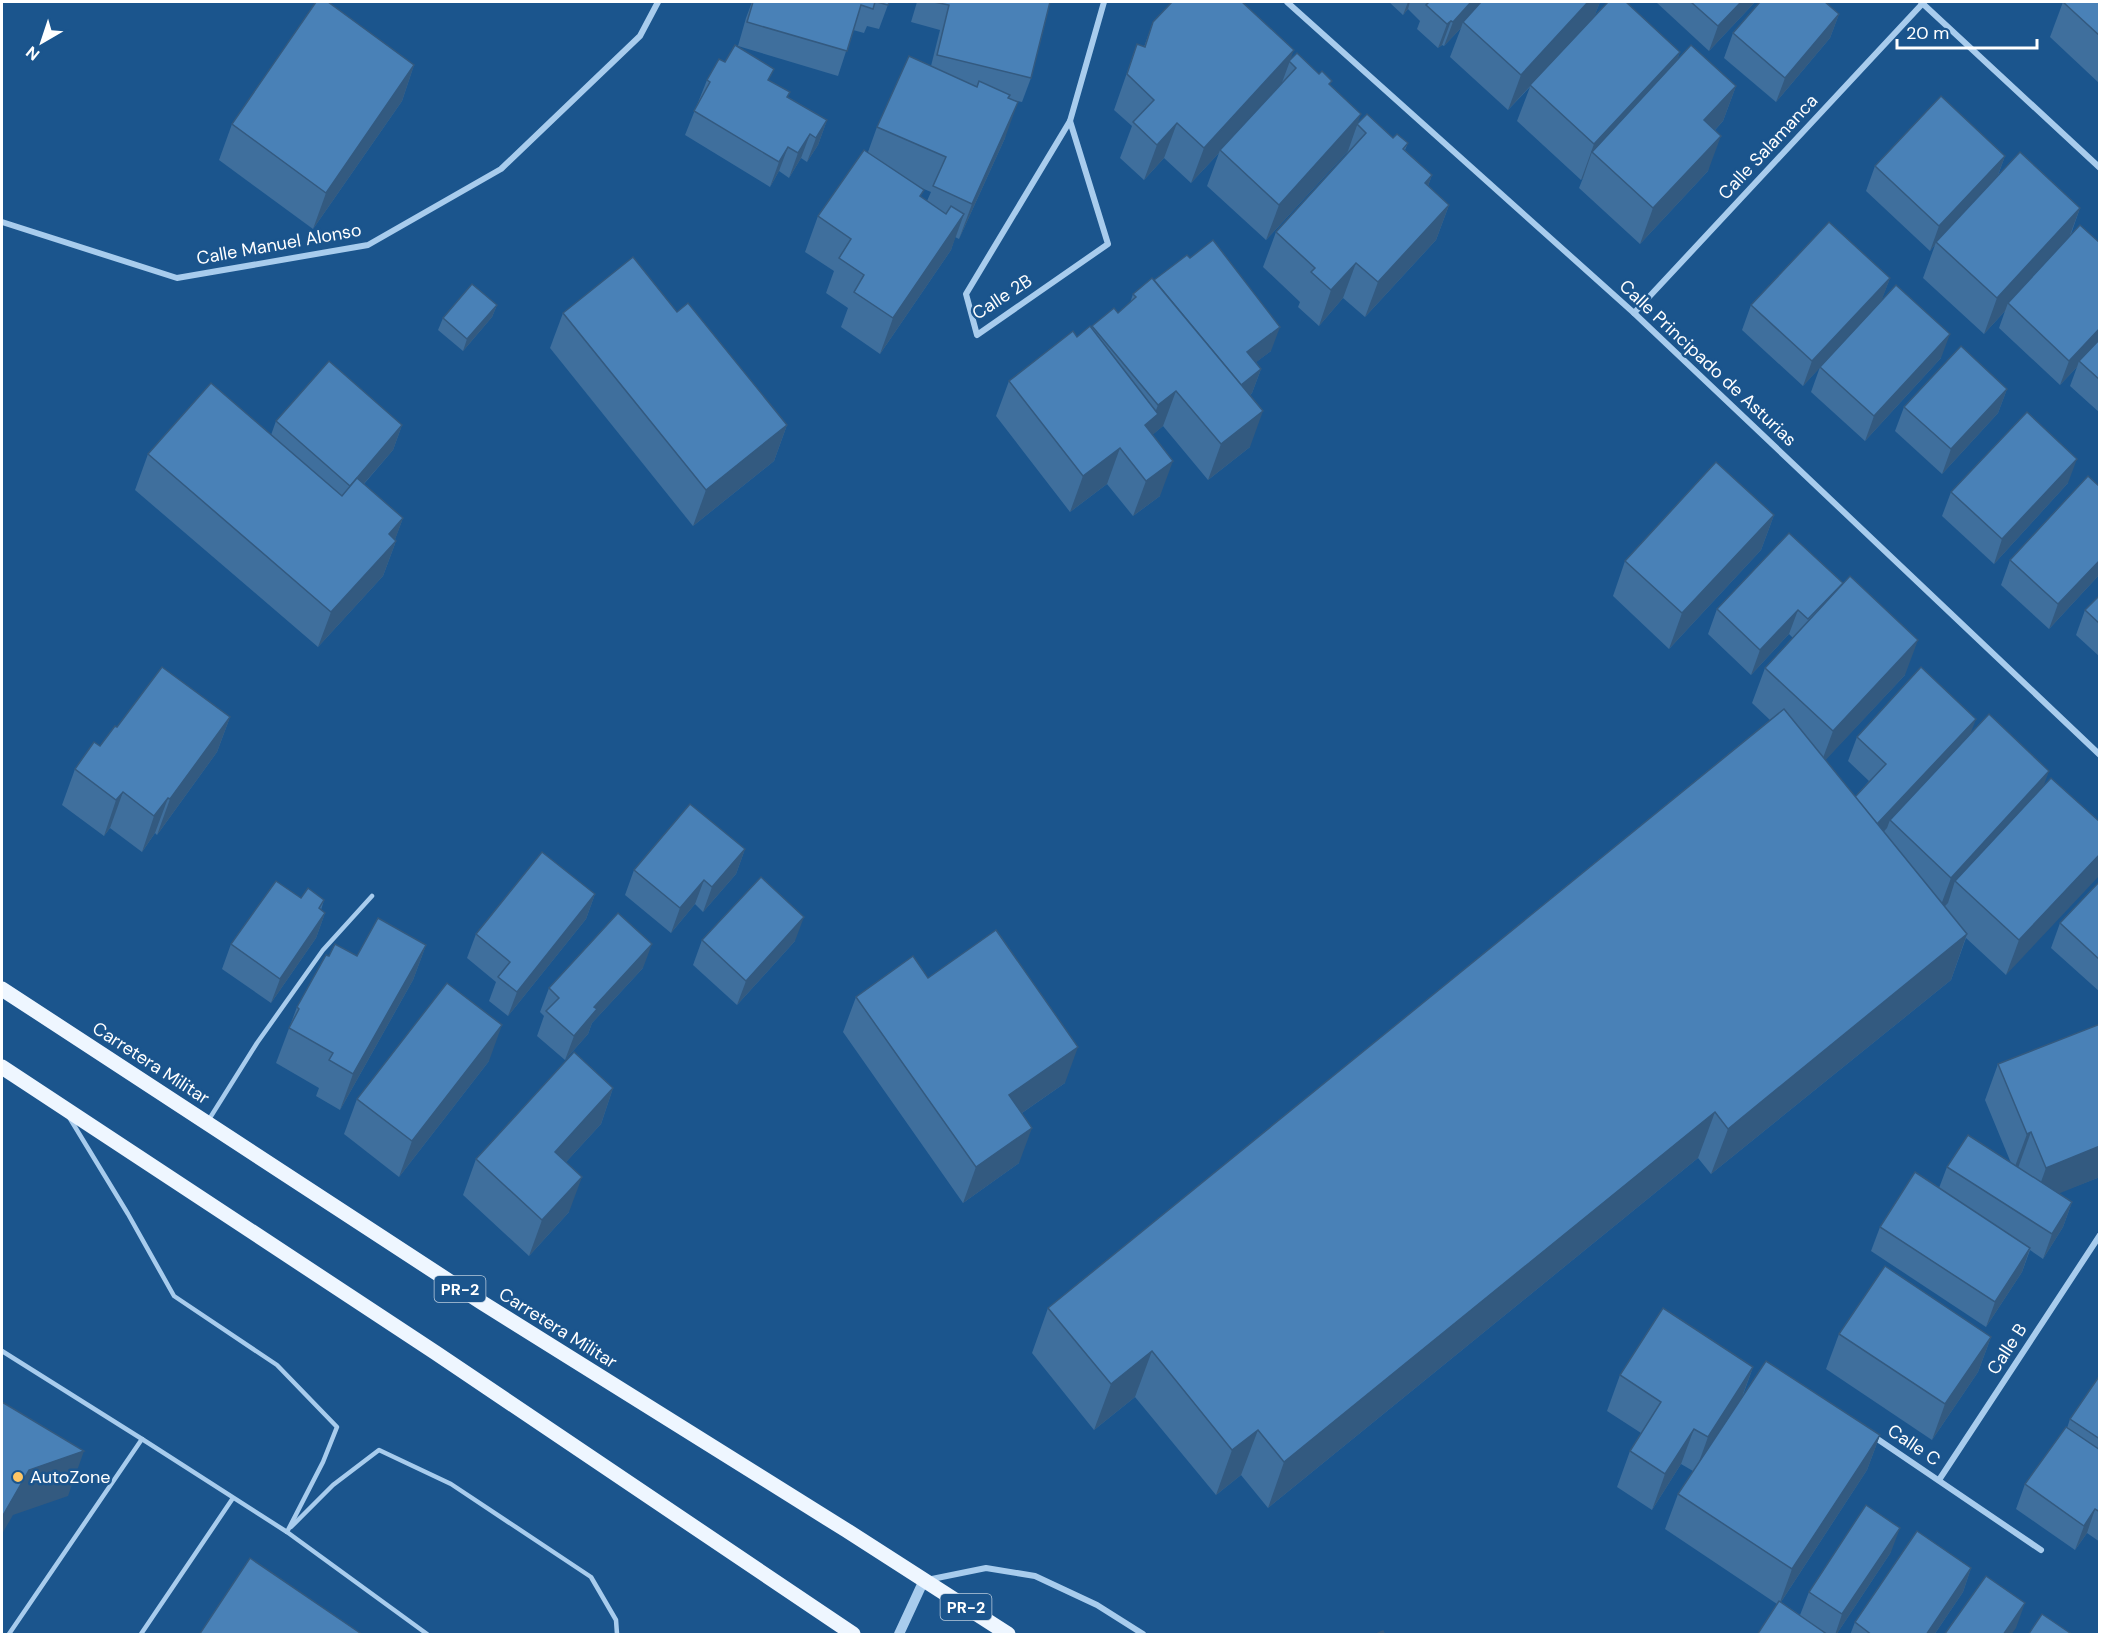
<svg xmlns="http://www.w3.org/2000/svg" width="2101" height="1636" viewBox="0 0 2101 1636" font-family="'DM Sans',sans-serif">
  <rect width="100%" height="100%" fill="#1b558d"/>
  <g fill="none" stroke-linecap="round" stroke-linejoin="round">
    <!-- service -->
    <g stroke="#a8cced" stroke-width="4.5">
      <path d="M69,1117L128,1214L174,1296L277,1365L337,1427L323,1462L287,1532"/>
      <path d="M208,1121L257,1043L323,950L372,896"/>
      <path d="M2,1351L142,1439L9,1634"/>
      <path d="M142,1439L287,1532L427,1634"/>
      <path d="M291,1527L333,1485L379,1450L451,1484L591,1577L616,1620L617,1634"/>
      <path d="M141,1634L233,1498"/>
    </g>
    <!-- minor -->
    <g stroke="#a8cced" stroke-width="6">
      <path d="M1287,2L1634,313L2100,755"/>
      <path d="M1921,2L2100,168"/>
      <path d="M1070,121L1108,244L977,335L966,294Z"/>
      <path d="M1070,121L1104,2"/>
      <path d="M2,222L177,278L368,245L501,169L640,36L658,2"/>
      <path d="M1634,313L1924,2"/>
      <path d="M1873,1436L2041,1550"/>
      <path d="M1939,1480L2100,1235"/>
      <path d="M927,1580L986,1568L1035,1576L1097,1605L1143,1634"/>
    </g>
    <!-- tertiary -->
    <path stroke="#a8cced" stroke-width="10" d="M899,1634L924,1580"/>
    <!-- primary -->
    <g stroke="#eef6ff" stroke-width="15">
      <path d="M2,989L481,1302L846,1530L1008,1634"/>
      <path d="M2,1067L436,1353L853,1634"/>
    </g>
  </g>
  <!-- wall -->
  <g fill="#3f6f9d" fill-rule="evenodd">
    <path d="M752,2H889L879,29L867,26L864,33L853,30L838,76L738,46L746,18Z"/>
    <path d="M917,2H1050L1031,78L1022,102L1012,100L1005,138L959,239L955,237L951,250L880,354L841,327L848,308L826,293L834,271L805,252L818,216L868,152L877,127L931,66L940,30L911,22ZM919,187L931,192L927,201L921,197Z"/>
    <path d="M1389,2H1600L1594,17L1680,52L1677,60L1736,86L1723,121L1715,130L1708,171L1640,244L1579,188L1583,178L1581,180L1517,121L1530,87L1508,110L1450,57L1461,28L1444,46L1442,45L1438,48L1417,29L1420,21L1408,9L1403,15Z"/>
    <path d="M1656,2H1755L1709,51Z"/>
    <path d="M2063,2H2100V84L2050,37Z"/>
    <path d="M1839,14L1830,38L1776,102L1724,58L1733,33Z"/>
    <path d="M1153,22L1291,59L1330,86L1358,123L1393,138L1408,143L1405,150L1432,175L1428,186L1449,205L1436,240L1365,317L1343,298L1319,326L1298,307L1300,302L1263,267L1276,232L1346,155L1348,151L1266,240L1207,186L1219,153L1191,183L1164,158L1144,180L1120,158L1132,126L1114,110L1137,44L1144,47Z"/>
    <path d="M725,62L770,81L788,97L827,120L818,145L807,162L801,158L789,178L779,171L770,187L685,135L707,80Z"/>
    <path d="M414,65L402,101L313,229L219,160L232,124Z"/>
    <path d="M2005,156L1997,178L2080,208L2070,237L2100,243V413L2070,386L2077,367L2060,385L1999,328L2005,311L1984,334L1923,278L1935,245L1930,251L1866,191L1875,166Z"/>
    <path d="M1890,278L1881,301L1941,358L1865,441L1811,392L1820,367L1822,365L1803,386L1742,330L1751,305Z"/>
    <path d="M1154,280L1271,351L1256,362L1261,369L1252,393L1250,395V447L1208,480L1163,426L1152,435L1160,496L1133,516L1107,484L1070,512L996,416L1009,381L1077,337L1091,328L1092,326L1118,313L1130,303L1133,294Z"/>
    <path d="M497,305L492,317L463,351L438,330L443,318Z"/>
    <path d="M677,312L787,425L774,461L693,526L550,348L563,313Z"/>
    <path d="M2007,389L1998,413L1942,474L1895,431L1904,407Z"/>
    <path d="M276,421L402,425L393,450L364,484L403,518L395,539L396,541L383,576L318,647L135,490L148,454L271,435Z"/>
    <path d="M2068,483L1994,564L1942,516L1951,492Z"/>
    <path d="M2100,487V574L2049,629L2001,585L2010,560Z"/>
    <path d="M1774,515L1761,550L1669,649L1613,596L1625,561Z"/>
    <path d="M1789,533L1905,675L1825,760L1855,797L1869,781L1848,761L1857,737L1971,734L2044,786L2100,822L2006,975L1966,938L1951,980L1711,1174L1698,1158L1268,1508L1241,1475L1216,1495L1135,1397L1094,1430L1032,1353L1048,1308L1770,720L1752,703L1765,668L1793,638L1789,634L1751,675L1708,634L1717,609Z"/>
    <path d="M2100,595V657L2076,635L2085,610Z"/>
    <path d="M230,717L217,752L157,835L155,833L142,852L110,828L104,836L62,805L75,769L100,746L117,727Z"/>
    <path d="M745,849L736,874L703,912L695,904L671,933L625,895L634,870Z"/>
    <path d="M2100,881V992L2051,948L2060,923Z"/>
    <path d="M595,894L586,919L508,1016L489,1001L496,982L467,958L476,934Z"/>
    <path d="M324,900L321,910L325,913L316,938L271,1003L222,969L231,944Z"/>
    <path d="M702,940L795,941L737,1005L693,965Z"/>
    <path d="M426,945L413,980L340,1110L316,1096L319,1088L276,1063L297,1007L329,956H357Z"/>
    <path d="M643,968L592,1023L588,1034L565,1060L537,1036L544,1016L540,1012L549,988Z"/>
    <path d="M928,978L1065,1083L1022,1113L1019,1163L963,1203L843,1032L856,997Z"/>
    <path d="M2100,1024V1177L2058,1193L2072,1202L2063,1227L2043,1259L2030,1250L2022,1272L1986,1327L1871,1251L1880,1227L1939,1188L1947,1167L2011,1163L1985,1100L1998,1064Z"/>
    <path d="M489,1061L399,1177L344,1134L357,1099Z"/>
    <path d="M613,1088L601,1124L566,1162L569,1212L529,1256L463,1195L476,1159Z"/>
    <path d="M1839,1334L1991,1337L1978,1372L1932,1440L1826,1369Z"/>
    <path d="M1753,1367L1742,1398L1880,1435L1867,1470L1781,1602L1800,1615L1809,1592L1891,1552L1836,1635H1757L1777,1604L1665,1529L1678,1494L1693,1471L1681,1464L1652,1510L1617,1487L1630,1451L1641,1433L1607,1411L1620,1375Z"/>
    <path d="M2100,1375V1542L2087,1533L2075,1550L2016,1509L2025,1484L2067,1428L2070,1419Z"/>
    <path d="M1971,1568L1963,1592L1934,1635H1850L1855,1622Z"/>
  </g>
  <!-- shaded-wall -->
  <g fill="#335a80">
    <path d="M1408,2H1410L1408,9L1403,15Z"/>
    <path d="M1471,2H1485L1463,22L1461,28L1444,46L1453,22Z"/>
    <path d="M1588,2H1600L1594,17L1508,110L1521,75Z"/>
    <path d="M1741,2H1755L1709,51L1718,26Z"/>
    <path d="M1839,14L1830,38L1776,102L1785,78Z"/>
    <path d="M1451,21L1442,45L1438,48L1447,24Z"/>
    <path d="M1294,50L1280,88L1220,150L1219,153L1191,183L1204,148Z"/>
    <path d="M1680,52L1667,87L1592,152L1583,178L1581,180L1594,144Z"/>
    <path d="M414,65L402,101L313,229L326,193Z"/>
    <path d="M1736,86L1723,121L1691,156L1704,120Z"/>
    <path d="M1018,102L1005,138L959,239L972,204Z"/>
    <path d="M1361,114L1348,151L1266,240L1279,205Z"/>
    <path d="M827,120L818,145L807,162L816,138Z"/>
    <path d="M1177,123L1164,158L1144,180L1157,145Z"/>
    <path d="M810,134L801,158L789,178L798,153Z"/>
    <path d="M1721,136L1708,171L1640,244L1653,208Z"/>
    <path d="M788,147L779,171L770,187L779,162Z"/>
    <path d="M2005,156L1996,180L1936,242L1935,245L1930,251L1939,226Z"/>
    <path d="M1432,175L1419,210L1425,183Z"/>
    <path d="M1449,205L1436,240L1365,317L1378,282Z"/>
    <path d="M2080,208L2067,243L2008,303L2005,311L1984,334L1997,298Z"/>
    <path d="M964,214L951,250L880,354L893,318Z"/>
    <path d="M1356,263L1343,298L1319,326L1331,290Z"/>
    <path d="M1890,278L1881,302L1803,386L1812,361Z"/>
    <path d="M497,305L492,317L463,351L467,339Z"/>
    <path d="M1280,327L1271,351L1238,376L1247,352Z"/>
    <path d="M2100,328V342L2079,361L2077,367L2060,385L2069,361Z"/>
    <path d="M1950,334L1941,358L1865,441L1874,416Z"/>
    <path d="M1261,369L1252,393L1225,415L1234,390Z"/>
    <path d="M2007,389L1998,413L1942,474L1951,449Z"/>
    <path d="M1176,391L1163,426L1150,437L1145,425L1153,418L1158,405Z"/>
    <path d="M1263,411L1250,447L1208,480L1221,444Z"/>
    <path d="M402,425L393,450L341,510L350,486Z"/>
    <path d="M787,425L774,461L693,526L706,490Z"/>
    <path d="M1120,448L1107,484L1070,512L1083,476Z"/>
    <path d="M2077,459L2068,483L1994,564L2002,539Z"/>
    <path d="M1173,461L1160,496L1133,516L1146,481Z"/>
    <path d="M1774,515L1761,550L1669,649L1682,613Z"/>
    <path d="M403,518L393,545L396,541L383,576L318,647L331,612L389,534Z"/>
    <path d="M2100,560V574L2049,629L2058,604Z"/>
    <path d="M1798,610L1789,634L1751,675L1760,650Z"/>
    <path d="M1918,640L1905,675L1820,766L1833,731Z"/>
    <path d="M230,717L217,752L157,835L170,799Z"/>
    <path d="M1976,719L1967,743L1890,820L1887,828L1867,850L1876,825Z"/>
    <path d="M2049,771L2036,807L1955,881L1948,903L1938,913L1951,878Z"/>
    <path d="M123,792L110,828L104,836L116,800Z"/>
    <path d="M168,798L155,833L142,852L154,816Z"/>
    <path d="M745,849L736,874L703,912L712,887Z"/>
    <path d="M2100,854V875L2006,975L2019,940Z"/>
    <path d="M704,880L695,904L671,933L680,908Z"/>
    <path d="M595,894L586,919L508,1016L517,992Z"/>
    <path d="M325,913L316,938L271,1003L280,979Z"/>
    <path d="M804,917L795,941L737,1005L746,981Z"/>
    <path d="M1967,934L1951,980L1711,1174L1728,1129Z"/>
    <path d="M652,944L643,968L592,1023L588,1034L565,1060L574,1036L594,1007Z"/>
    <path d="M426,945L413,980L340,1110L353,1074Z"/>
    <path d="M502,1025L489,1061L399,1177L412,1141Z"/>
    <path d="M1078,1047L1065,1083L996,1131L1009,1095Z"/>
    <path d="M613,1088L601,1124L542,1188L555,1152Z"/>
    <path d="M1715,1112L1698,1158L1268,1508L1284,1462Z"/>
    <path d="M1032,1128L1019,1163L963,1203L976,1167Z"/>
    <path d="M2031,1132L2018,1168L2014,1169L2027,1134Z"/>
    <path d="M2100,1146V1177L2033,1204L2046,1168Z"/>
    <path d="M582,1177L569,1212L529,1256L542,1220Z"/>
    <path d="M2072,1202L2063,1227L2043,1259L2052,1234Z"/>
    <path d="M2030,1248L2022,1272L1986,1327L1995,1302Z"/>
    <path d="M1991,1337L1978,1372L1932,1440L1945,1404Z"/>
    <path d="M1152,1351L1135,1397L1094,1430L1111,1384Z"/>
    <path d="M1753,1367L1740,1402L1695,1473L1708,1437Z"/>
    <path d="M1694,1429L1681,1464L1652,1510L1665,1474Z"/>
    <path d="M1258,1430L1241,1475L1216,1495L1232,1450Z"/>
    <path d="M1880,1435L1867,1470L1779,1605L1792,1569Z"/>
    <path d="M84,1451L68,1496L13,1515L2,1534V1517L29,1470Z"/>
    <path d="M2095,1509L2087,1533L2075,1550L2084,1526Z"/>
    <path d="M1900,1528L1891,1552L1836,1635H1835L1842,1614Z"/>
    <path d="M1971,1568L1963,1592L1934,1635H1926Z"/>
    <path d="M2025,1603L2016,1628L2011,1635H2003Z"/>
  </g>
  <!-- building -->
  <g fill="#4981b7" stroke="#335a80" stroke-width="1.5">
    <path d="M316,2H328L414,65L326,193L232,124Z"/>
    <path d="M753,2H875L873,9L861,5L847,51L747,22Z"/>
    <path d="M877,2H889L888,5Z"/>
    <path d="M934,2H1050L1031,78L937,55L949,5Z"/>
    <path d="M1172,2H1242L1294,50L1204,148L1177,123L1157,145L1133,122L1154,100L1127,74L1137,44L1145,47L1153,22Z"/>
    <path d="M1429,2H1471L1453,22L1451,21L1447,24L1426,5Z"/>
    <path d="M1481,2H1588L1521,75L1463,22Z"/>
    <path d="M1608,2H1626L1680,52L1594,144L1530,85Z"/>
    <path d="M1691,2H1741L1718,26Z"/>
    <path d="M1760,2H1825L1839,14L1785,78L1733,33Z"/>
    <path d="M2063,2H2100V36Z"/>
    <path d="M735,45L774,69L768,80L790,92L787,97L827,120L816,138L810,134L798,153L788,147L779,162L694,111L710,82L707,80L719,59L725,62Z"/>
    <path d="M1691,45L1736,86L1704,120L1721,136L1653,208L1592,152Z"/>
    <path d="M1297,53L1319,74L1322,71L1332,81L1329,84L1361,114L1279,205L1220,150L1296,68L1289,61Z"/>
    <path d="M909,56L977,87L979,81L1010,95L1008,98L1018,102L972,204L933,186L946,157L877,127Z"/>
    <path d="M1941,96L2005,156L1939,226L1875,166Z"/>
    <path d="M1367,114L1393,138L1397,134L1408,143L1403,149L1432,175L1425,183L1449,205L1378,282L1356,263L1331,290L1311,272L1315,268L1276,232L1366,133L1357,124Z"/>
    <path d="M864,150L924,190L920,196L946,214L951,206L964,214L893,318L854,292L864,275L839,258L851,239L818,216Z"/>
    <path d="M2020,152L2080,208L1997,298L1936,242Z"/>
    <path d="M1829,222L1890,278L1812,361L1751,305Z"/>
    <path d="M2080,225L2100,243V328L2069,361L2008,303Z"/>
    <path d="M1213,240L1280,327L1247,352L1261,369L1241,385L1154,280L1187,255L1190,258Z"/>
    <path d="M633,257L677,312L688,303L787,425L706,490L563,313Z"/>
    <path d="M1152,278L1263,411L1221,444L1176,391L1158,405L1092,326L1114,308L1118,313L1136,297L1133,294Z"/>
    <path d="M472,284L497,305L467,339L443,318Z"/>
    <path d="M1896,285L1950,334L1874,416L1820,367Z"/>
    <path d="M1090,326L1158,414L1145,425L1173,461L1146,481L1120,448L1083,476L1009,381L1073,331L1077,337Z"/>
    <path d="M2100,339V380L2079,361Z"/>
    <path d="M1961,346L2007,389L1951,449L1904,407Z"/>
    <path d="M329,361L402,425L350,486L276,421Z"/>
    <path d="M211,383L342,496L357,478L403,518L389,534L396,541L331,612L148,454Z"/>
    <path d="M2027,412L2077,459L2002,539L1951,492Z"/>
    <path d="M1716,462L1774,515L1682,613L1625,561Z"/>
    <path d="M2088,476L2100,487V560L2058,604L2010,560Z"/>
    <path d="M1789,533L1843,583L1808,619L1798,610L1760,650L1717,609Z"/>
    <path d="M1850,576L1918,640L1833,731L1765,668Z"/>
    <path d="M2100,595V624L2085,610Z"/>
    <path d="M162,667L230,717L170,799L168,798L154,816L123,792L116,800L75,769L94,742L100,746L115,726L117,727Z"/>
    <path d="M1921,667L1976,719L1877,824L1855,797L1886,764L1857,737Z"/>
    <path d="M1784,709L1967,934L1728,1129L1715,1112L1284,1462L1258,1430L1232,1450L1152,1351L1111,1384L1048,1308Z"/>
    <path d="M1989,714L2049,771L1951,878L1890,820Z"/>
    <path d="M2051,778L2100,822V854L2019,940L1955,881Z"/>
    <path d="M690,804L745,849L712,887L704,880L680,908L634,870Z"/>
    <path d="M542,852L595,894L517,992L498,977L510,962L476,934Z"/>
    <path d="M761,877L804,917L746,981L702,940Z"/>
    <path d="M276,881L301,898L308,888L324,900L319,908L325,913L280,979L231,944Z"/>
    <path d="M2100,881V960L2060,923Z"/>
    <path d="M618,913L652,944L594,1007L597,1009L574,1036L546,1011L559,998L549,988Z"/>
    <path d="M378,918L426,945L353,1074L329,1060L333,1053L289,1028L299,1009L297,1007L326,955L329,956L335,944L357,956Z"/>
    <path d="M996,930L1078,1047L1009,1095L1032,1128L976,1167L856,997L913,956L928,978Z"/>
    <path d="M447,983L502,1025L412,1141L357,1099Z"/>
    <path d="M2100,1024V1146L2046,1168L2031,1132L2027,1134L1998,1064Z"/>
    <path d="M574,1052L613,1088L555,1152L582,1177L542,1220L476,1159Z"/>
    <path d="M1968,1135L2072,1202L2052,1234L1947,1167Z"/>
    <path d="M1915,1172L2030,1248L1995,1302L1880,1227Z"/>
    <path d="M1885,1266L1991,1337L1945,1404L1839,1334Z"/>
    <path d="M1663,1308L1753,1367L1708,1437L1694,1429L1665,1474L1630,1451L1661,1402L1620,1375Z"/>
    <path d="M1766,1361L1880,1435L1792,1569L1678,1494Z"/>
    <path d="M2100,1375V1439L2070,1419Z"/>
    <path d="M2,1402L84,1451L29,1470L2,1517Z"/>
    <path d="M2066,1427L2100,1450V1512L2095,1509L2084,1526L2025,1484Z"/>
    <path d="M1866,1505L1900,1528L1842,1614L1809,1592Z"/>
    <path d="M1917,1531L1971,1568L1926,1635H1872L1855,1622Z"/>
    <path d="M250,1558L363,1635H199Z"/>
    <path d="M1986,1576L2025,1603L2003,1635H1944Z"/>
    <path d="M1779,1601L1828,1635H1757Z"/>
    <path d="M2042,1614L2073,1635H2028Z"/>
    <path d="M1383,1631L1385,1635H1374Z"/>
  </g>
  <!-- markers -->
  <circle fill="#fec665" stroke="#1b558d" stroke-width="2" cx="18" cy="1477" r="6"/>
  <g text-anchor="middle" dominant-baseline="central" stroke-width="5" stroke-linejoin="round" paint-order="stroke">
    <!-- shield labels -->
    <g fill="#1b558d" stroke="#bcd" stroke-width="1.5">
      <rect x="434.5" y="1276" width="51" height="26" rx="4.5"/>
      <rect x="940.5" y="1594" width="51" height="26" rx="4.5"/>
    </g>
    <g font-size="16" font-weight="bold" fill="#fff">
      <text x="460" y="1289">PR-2</text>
      <text x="966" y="1607">PR-2</text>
    </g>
    <!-- street labels -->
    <g font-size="18" fill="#fff" stroke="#1b558d">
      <text transform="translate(1768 147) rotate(-47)">Calle Salamanca</text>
      <text transform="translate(279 244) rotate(-10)">Calle Manuel Alonso</text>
      <text transform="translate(1002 297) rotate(-33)">Calle 2B</text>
      <text transform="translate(1708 363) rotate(43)">Calle Principado de Asturias</text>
      <text transform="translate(151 1063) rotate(33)">Carretera Militar</text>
      <text transform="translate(558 1328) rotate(32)">Carretera Militar</text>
      <text transform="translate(2007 1349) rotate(-57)">Calle B</text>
      <text transform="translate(1914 1445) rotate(34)">Calle C</text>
    </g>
    <!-- poi labels -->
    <g font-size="18" fill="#fff" stroke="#1b558d" text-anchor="start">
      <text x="30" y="1477">AutoZone</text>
    </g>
  </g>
  <!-- border -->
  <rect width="2101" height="1636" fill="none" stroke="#ffffff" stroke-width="6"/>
  <!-- north arrow -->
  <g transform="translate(42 42) rotate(219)" stroke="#1b558d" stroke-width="4.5" paint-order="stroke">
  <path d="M0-4.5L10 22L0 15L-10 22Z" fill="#ffffff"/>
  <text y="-9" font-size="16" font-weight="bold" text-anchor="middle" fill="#ffffff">N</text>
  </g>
  <!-- scale -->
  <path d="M1897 39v9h140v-9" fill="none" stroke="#ffffff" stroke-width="3"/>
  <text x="1906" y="39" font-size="18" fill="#ffffff" stroke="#1b558d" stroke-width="4.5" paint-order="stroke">20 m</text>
</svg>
